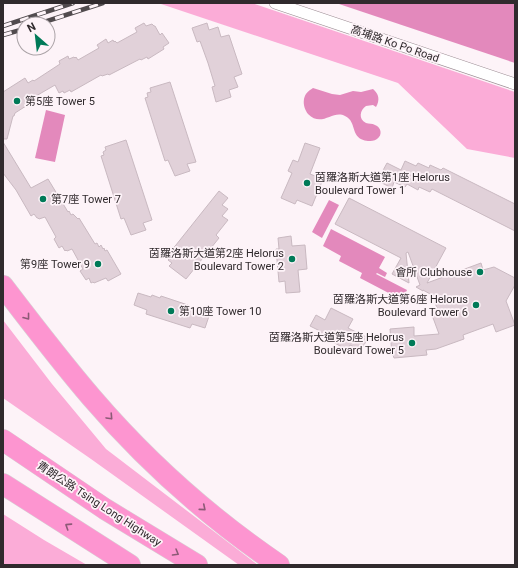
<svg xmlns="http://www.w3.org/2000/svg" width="518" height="568" viewBox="0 0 518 568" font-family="Roboto,'Noto Sans TC',sans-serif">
  <rect width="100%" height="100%" fill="#fdf3f8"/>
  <!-- green -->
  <g fill="#fbacd7">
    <path d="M158,3H252L515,92V158L467,149L398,83Z"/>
    <path d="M3,320L52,384L106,449L258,565H239L91,459L3,398Z"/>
    <path d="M3,514L44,540L87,565H3Z"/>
  </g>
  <!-- water -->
  <g fill="#e389bc">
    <path d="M336,3H515V63Z"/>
    <path d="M313,88L332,94L340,95L353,91L361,92L373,89C379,94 380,100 376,107L373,105L366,106C360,110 358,119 366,123C369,124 372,123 375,125C381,127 383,135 377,139C374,141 371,141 368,141C349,139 358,122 345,116C333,109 322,128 308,114C305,110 303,105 304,99C305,94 308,91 313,88Z"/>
    <path d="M46,110L65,115L55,162L35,158Z"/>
    <path d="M329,200L339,205L322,238L312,232Z"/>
    <path d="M331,229L385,257L379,268L387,273L385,277L377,273L376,274L407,290L402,300L360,278L362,273L339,261L341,256L323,246Z"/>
  </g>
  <!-- building -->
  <g fill="#e1d1d9" stroke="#c9b9c1">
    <path d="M144,23L146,26L152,24L154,26H155L160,35L162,33L169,43L163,47L164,49L148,59L147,57L141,60L140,59L109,75L108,74L102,76L101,75L71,92L70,90L64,93L63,91L59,93L55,85L36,96V97L25,105L26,106L15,113L14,116H13L7,139H3V92L25,78L28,83L33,80L34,81L60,64L59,61L68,56L69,59L74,57L75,58L76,57L78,60L99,48L97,45L106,39L108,43L113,40L114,42L115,41L117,43L137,32L135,28Z"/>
    <path d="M207,23L209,30L218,27L221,37L229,35L242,74L234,77L238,87L229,90L231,97L216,102L212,87L215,86L208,63L200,41L197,42L192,28Z"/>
    <path d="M170,82L196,162L187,164L190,171L175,176L168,160L165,161L145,98L148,97L147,93L151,92L150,88Z"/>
    <path d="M126,140L152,220L143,223L146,230L131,235L124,218L121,219L101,156L104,155L103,152L106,150L105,147Z"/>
    <path d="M3,142L31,188L48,179L68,212L69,211L71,215L73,214L78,219L79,218L95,244L97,243L99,247L101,245L103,249L104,248L105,251L107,250L121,274L108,281L106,278L94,283L93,282L91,283L89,278L86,280L80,271L83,269L72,249L67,251L66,250L65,251L62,246L59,248L54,239L56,237L45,217L39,219L38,218H37L34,214L31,216L16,190L3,173Z"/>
    <path d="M305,143L320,148L310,174L323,179L312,206L297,200L295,204L281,198L292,173L288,171L293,160L298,162Z"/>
    <path d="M405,161L416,166L418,163L429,168L430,165L441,170L443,168L515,204V231L432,189L430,192L419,187L418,190L407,184L405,187L394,182L392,188L380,182L383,175L381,174L387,163L401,170Z"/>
    <path d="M219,191L228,198L222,205L228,209L222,216L228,220L216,235L219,238L186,279L169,266L172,263L168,260L171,257L168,255Z"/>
    <path d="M349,198L446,248L427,283L481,263L483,270L494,267L515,278V285L506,301L515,325L496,332L493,324L463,335L464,339L436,349L426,350L427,355L394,358L393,355H392L390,329L414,327V336L439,334L432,315L439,313L432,295L423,290V291L416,287L420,285L408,252L406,253L409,283L392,274L401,258L335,224Z"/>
    <path d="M291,236L292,246L305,245L307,269L298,270L300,292L286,293L285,281L279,282L276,249H279L278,238Z"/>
    <path d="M138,293L151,297L152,295L160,298L161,296L188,305V307L196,310L195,312L209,316L205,328L192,324L190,328L146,314L147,310L134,305Z"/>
    <path d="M331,308L353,319L348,328L368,338L361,350L350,345L348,350L319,335L320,331L310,326L316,315L325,320Z"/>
  </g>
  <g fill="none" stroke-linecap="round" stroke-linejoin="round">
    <!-- street casing -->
    <g stroke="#9a8b92" stroke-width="12">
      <path id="street" d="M275,3L515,84"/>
    </g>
    <!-- highway casing -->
    <g stroke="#d6d4d5" stroke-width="22">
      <g id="highway">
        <path d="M3,286C32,324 61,362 92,398C146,461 210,518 279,565"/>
        <path d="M3,440L105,509L197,565"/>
        <path d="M3,484L130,565"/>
      </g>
    </g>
    <!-- street -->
    <use href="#street" stroke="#fff" stroke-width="11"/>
    <!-- highway -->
    <use href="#highway" stroke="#fd95d0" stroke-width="21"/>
    <!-- rail casing -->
    <g stroke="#514b4e" stroke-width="4.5">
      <g id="rail">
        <path d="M38,24L103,3"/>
        <path d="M3,26L73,3"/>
        <path d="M3,35L24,29"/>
      </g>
    </g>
    <!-- rail -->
    <use href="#rail" stroke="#fdf3f8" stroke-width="3" stroke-dasharray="9" stroke-linecap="butt"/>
  </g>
  <!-- one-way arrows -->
  <defs><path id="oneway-chevron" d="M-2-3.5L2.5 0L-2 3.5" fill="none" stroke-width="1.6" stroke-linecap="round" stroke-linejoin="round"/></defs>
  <g stroke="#8c5a76">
    <use href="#oneway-chevron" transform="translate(27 317) rotate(52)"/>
    <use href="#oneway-chevron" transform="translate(110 417) rotate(47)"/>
    <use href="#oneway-chevron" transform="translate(203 508) rotate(40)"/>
    <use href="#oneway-chevron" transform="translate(68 526) rotate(-147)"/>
    <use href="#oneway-chevron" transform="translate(176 553) rotate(30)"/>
  </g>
  <!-- markers -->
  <g fill="#007a58" stroke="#fdf3f8" stroke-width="1.5">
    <circle cx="17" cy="101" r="4"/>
    <circle cx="307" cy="183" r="4"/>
    <circle cx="43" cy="199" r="4"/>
    <circle cx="292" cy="259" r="4"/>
    <circle cx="98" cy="264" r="4"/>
    <circle cx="480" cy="272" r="4"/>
    <circle cx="476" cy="305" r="4"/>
    <circle cx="171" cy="311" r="4"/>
    <circle cx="412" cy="343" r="4"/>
  </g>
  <g text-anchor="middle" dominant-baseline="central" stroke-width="3.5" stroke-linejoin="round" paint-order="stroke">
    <!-- street labels -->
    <g font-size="11" fill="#302a2d" stroke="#fdf3f8">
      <text transform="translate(395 44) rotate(19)">高埔路 Ko Po Road</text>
      <text transform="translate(99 504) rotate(33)">青朗公路 Tsing Long Highway</text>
    </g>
    <!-- poi labels -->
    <g font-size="11" fill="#302a2d" stroke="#fdf3f8" text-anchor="end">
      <text x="25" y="101" text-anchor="start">第5座 Tower 5</text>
      <text x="315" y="177" text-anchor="start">茵羅洛斯大道第1座 Helorus<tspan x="315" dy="13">Boulevard Tower 1</tspan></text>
      <text x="51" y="199" text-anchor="start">第7座 Tower 7</text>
      <text x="284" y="253">茵羅洛斯大道第2座 Helorus<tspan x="284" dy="13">Boulevard Tower 2</tspan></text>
      <text x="90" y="264">第9座 Tower 9</text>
      <text x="472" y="272">會所 Clubhouse</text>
      <text x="468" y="299">茵羅洛斯大道第6座 Helorus<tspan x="468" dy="13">Boulevard Tower 6</tspan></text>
      <text x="179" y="311" text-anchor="start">第10座 Tower 10</text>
      <text x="404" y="337">茵羅洛斯大道第5座 Helorus<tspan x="404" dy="13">Boulevard Tower 5</tspan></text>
    </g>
  </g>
  <!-- border -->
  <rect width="518" height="568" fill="none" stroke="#302a2d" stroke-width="8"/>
  <!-- north arrow -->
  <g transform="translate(36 36) rotate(332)"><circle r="19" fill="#fdf3f8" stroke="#aba3a7"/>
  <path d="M0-3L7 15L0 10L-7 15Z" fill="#007a58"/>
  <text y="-6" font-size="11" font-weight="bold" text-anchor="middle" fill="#302a2d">N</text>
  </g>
</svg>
